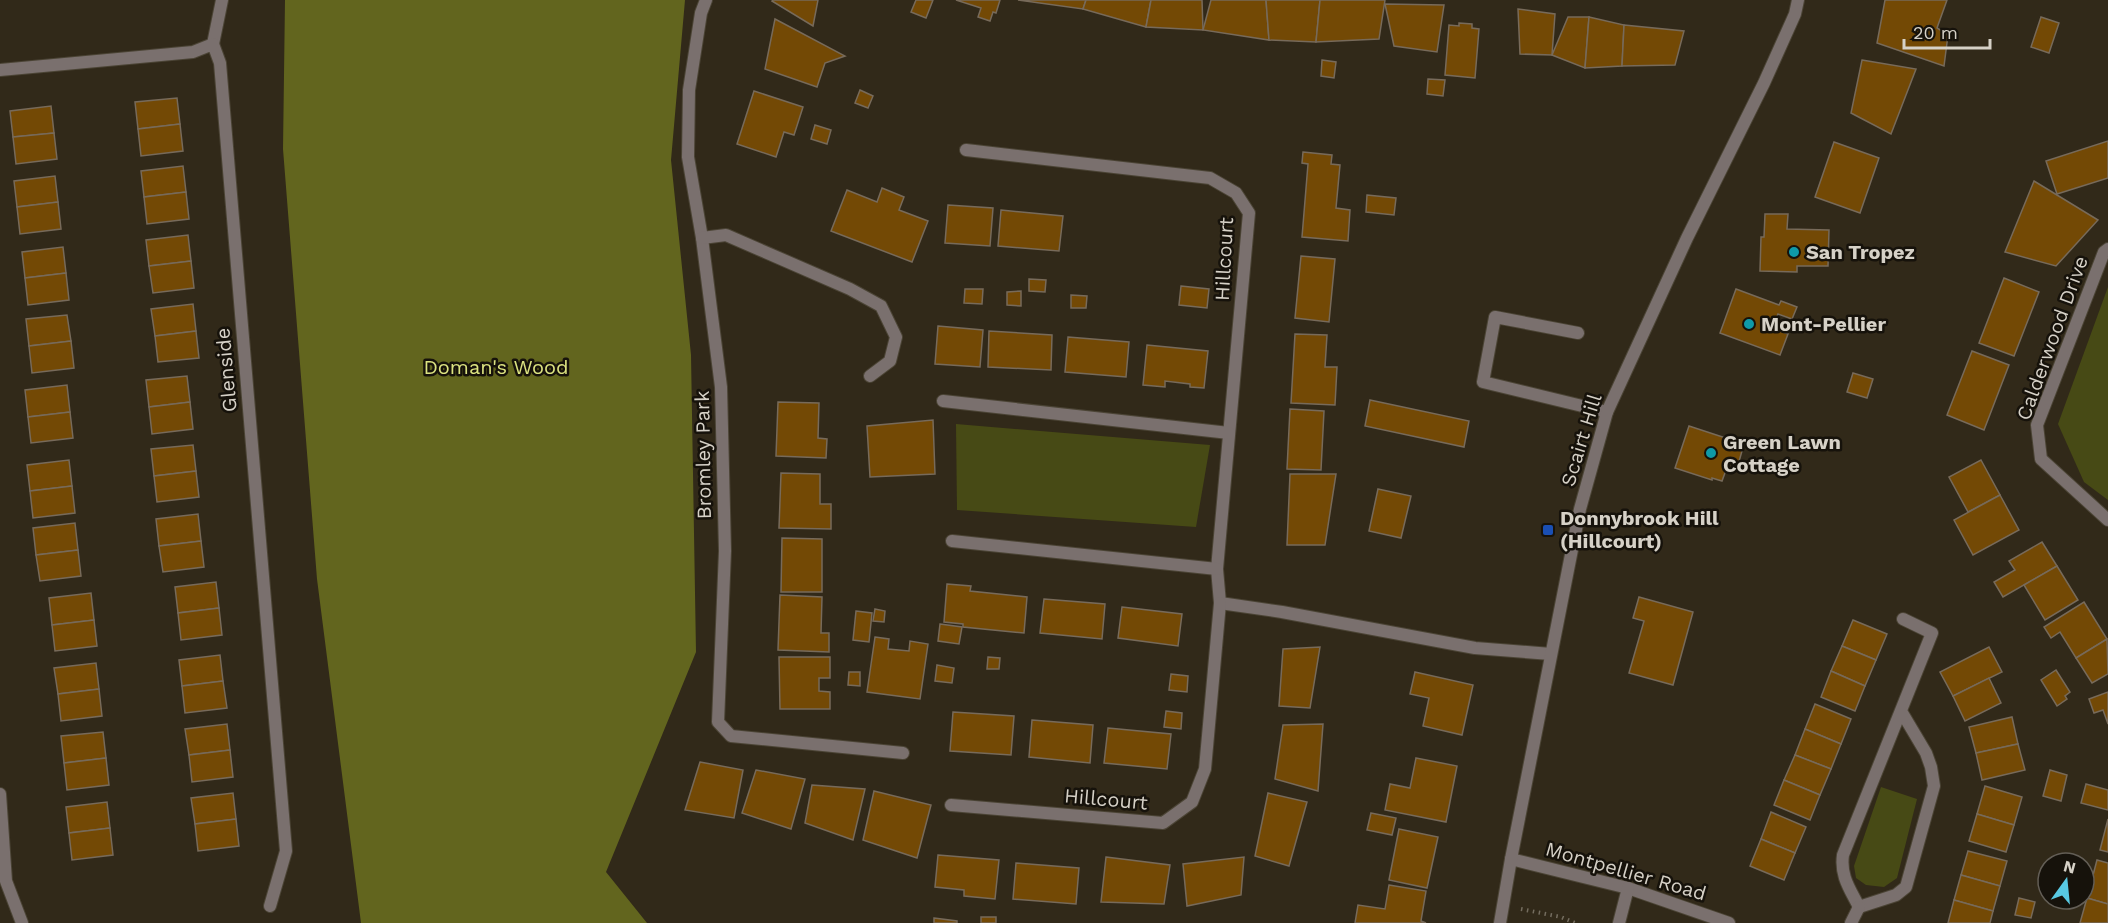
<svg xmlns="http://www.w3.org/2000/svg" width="2108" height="923" viewBox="0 0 2108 923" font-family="'Work Sans',sans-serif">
  <rect width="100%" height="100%" fill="#312919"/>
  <!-- green -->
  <g fill="#474a15">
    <path d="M2108,287V500L2084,482L2058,424Z"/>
    <path d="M956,424L1210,445L1196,527L957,510Z"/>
    <path d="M1881,787L1917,799L1897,878L1884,887L1866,885L1856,878L1854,866Z"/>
  </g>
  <!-- forest -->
  <path fill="#62651e" d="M285,0H685L671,160L691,355L696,652L606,872L647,923H361L317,579L283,149Z"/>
  <!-- building -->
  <g fill="#734905" stroke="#776a5a" stroke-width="1.5">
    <path d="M773,0H818L813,26L772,1Z"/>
    <path d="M916,0H933L926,18L911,12Z"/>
    <path d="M956,0H1000L996,13L993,12L990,21L978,17L981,8Z"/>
    <path d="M1018,0H1086L1083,9Z"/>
    <path d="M1086,0H1151L1146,27L1083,9Z"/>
    <path d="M1151,0H1202L1203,30L1146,27Z"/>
    <path d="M1211,0H1266L1269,40L1203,30Z"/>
    <path d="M1266,0H1320L1316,42L1269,40Z"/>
    <path d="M1320,0H1385L1379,39L1316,42Z"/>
    <path d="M1885,0H1947L1937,28L1948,35L1944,66L1877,43Z"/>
    <path d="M1385,4L1444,5L1437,52L1394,46Z"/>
    <path d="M1518,9L1555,14L1552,55L1520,54Z"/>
    <path d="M1568,17H1589L1585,68L1552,55Z"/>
    <path d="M1589,17L1624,25L1622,66L1585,68Z"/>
    <path d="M2041,17L2059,23L2049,53L2031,47Z"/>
    <path d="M775,19L845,56L825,63L817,87L765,69Z"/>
    <path d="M1459,23L1472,24V28L1479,29L1475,78L1445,75L1449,25L1459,26Z"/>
    <path d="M1624,25L1684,31L1675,65L1622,66Z"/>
    <path d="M1322,60L1336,62L1334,78L1321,76Z"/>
    <path d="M1862,60L1916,69L1891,134L1851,113Z"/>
    <path d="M1428,79L1445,80L1443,96L1427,94Z"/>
    <path d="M860,90L873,96L868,108L855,103Z"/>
    <path d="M754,91L803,107L794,135L784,132L776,157L737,144Z"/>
    <path d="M177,98L180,124L138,129L135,102Z"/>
    <path d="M51,106L54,133L13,137L10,111Z"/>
    <path d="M180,124L183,151L141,156L138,129Z"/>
    <path d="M815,125L831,130L827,144L811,139Z"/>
    <path d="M54,133L57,159L16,164L13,137Z"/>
    <path d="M2108,141V178L2057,194L2046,161Z"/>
    <path d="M1834,142L1879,158L1860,213L1815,197Z"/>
    <path d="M1303,152L1332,155L1331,164L1340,165L1336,208L1350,210L1348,241L1302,237L1308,164L1302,163Z"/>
    <path d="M183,166L186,192L144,197L141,171Z"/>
    <path d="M55,176L58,202L17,207L14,181Z"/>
    <path d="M2034,181L2098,220L2056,266L2005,252Z"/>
    <path d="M882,188L904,197L899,210L928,221L912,262L831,231L847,190L877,202Z"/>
    <path d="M186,192L189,219L147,224L144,197Z"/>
    <path d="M1367,195L1396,198L1394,215L1366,212Z"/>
    <path d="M58,202L61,229L20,234L17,207Z"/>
    <path d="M948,205L993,208L990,246L945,243Z"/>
    <path d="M1001,210L1063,216L1059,251L998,246Z"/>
    <path d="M1765,214H1788L1787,229L1829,230L1828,266H1797V272L1760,271L1761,237H1764Z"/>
    <path d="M188,235L191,261L149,266L146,240Z"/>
    <path d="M63,247L66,273L25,278L22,252Z"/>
    <path d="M1301,256L1335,259L1329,322L1295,318Z"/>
    <path d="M191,261L194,288L153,293L149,266Z"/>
    <path d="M66,273L69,300L28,305L25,278Z"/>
    <path d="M2004,278L2039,292L2014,356L1979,343Z"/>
    <path d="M1029,279L1046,280L1045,292L1029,291Z"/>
    <path d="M1181,286L1209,289L1207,308L1179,305Z"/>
    <path d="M965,289H983L982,304L964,303Z"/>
    <path d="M1736,289L1779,305L1781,301L1797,307L1792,319L1778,314L1772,328L1788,334L1780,355L1720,333Z"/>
    <path d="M1021,291V306L1007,305V292Z"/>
    <path d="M1071,295L1087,296L1086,308H1071Z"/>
    <path d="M193,304L196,331L155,336L151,309Z"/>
    <path d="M67,315L71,341L29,346L26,319Z"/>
    <path d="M938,326L983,330L980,367L935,364Z"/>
    <path d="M196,331L199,358L158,362L155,336Z"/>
    <path d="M989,331L1052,335L1051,370L988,367Z"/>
    <path d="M1295,334L1327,335L1325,367H1337L1335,405L1291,403Z"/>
    <path d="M1068,337L1129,342L1126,377L1065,372Z"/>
    <path d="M71,341L74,368L32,373L29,346Z"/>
    <path d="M1147,345L1208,351L1204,388L1190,387V384L1165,381V387L1143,385Z"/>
    <path d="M1972,351L2009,365L1984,430L1947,415Z"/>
    <path d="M1853,373L1873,379L1867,398L1847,392Z"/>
    <path d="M187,376L190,402L149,407L146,380Z"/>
    <path d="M67,385L70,412L28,417L25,390Z"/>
    <path d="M1370,400L1469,421L1464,447L1365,426Z"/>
    <path d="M190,402L193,429L152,434L149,407Z"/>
    <path d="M778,402L819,403L818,438L827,439L826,458L776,456Z"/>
    <path d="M1290,409L1324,411L1321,470L1287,469Z"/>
    <path d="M70,412L73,438L31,443L28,417Z"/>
    <path d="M933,420L935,474L870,477L867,426Z"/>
    <path d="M1689,426L1744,444L1738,465L1729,462L1722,481L1712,478V480L1675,468Z"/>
    <path d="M193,445L196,471L154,476L151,449Z"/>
    <path d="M69,460L72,486L30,491L27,465Z"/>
    <path d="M1981,460L2000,495L1968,512L1949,477Z"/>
    <path d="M196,471L199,497L157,502L154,476Z"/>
    <path d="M781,473L820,474V504H831V529L779,528Z"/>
    <path d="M1290,474H1336L1325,545H1287Z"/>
    <path d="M72,486L75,513L33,518L30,491Z"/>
    <path d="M1378,489L1411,496L1401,538L1369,531Z"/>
    <path d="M2000,495L2019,530L1973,555L1954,520Z"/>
    <path d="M198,514L201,541L159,546L156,519Z"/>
    <path d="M75,523L78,550L36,555L33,528Z"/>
    <path d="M782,538L822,539V592H781Z"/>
    <path d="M201,541L204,567L163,572L159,546Z"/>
    <path d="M2042,542L2057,566L2003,597L1994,582L2015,570L2009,561Z"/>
    <path d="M78,550L81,576L40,581L36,555Z"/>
    <path d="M2057,566L2078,600L2045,620L2024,585Z"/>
    <path d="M216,582L219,608L178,613L175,587Z"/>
    <path d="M947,584L971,586L970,591L1027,597L1024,633L963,627V624L944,622Z"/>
    <path d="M91,593L94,620L52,625L49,598Z"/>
    <path d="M780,595L822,597L821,633H829V652L778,650Z"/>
    <path d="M1639,597L1693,612L1673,685L1629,673L1644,621L1633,618Z"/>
    <path d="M1044,599L1105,604L1102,639L1040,633Z"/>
    <path d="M2084,602L2107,639L2076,658L2060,632L2051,638L2044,627Z"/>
    <path d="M1122,607L1182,614L1178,646L1118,638Z"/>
    <path d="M219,608L222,635L181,640L178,613Z"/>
    <path d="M875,609L885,611L884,622L873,621Z"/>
    <path d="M856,611L872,613L869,642L853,640Z"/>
    <path d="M94,620L97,646L55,651L52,625Z"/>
    <path d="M1853,620L1887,634L1876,660L1842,646Z"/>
    <path d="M940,624L962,627L959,644L938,641Z"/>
    <path d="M875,637L889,639L888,649L909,651L910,641L928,644L920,699L867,692Z"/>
    <path d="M2107,639L2108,674L2092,683L2076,658Z"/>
    <path d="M1842,646L1876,660L1865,686L1831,671Z"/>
    <path d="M1320,647L1310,708L1279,706L1283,649Z"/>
    <path d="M1989,647L2002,672L1953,696L1940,672Z"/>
    <path d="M220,655L223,681L182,686L179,660Z"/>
    <path d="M779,657H830V678H819V691L830,692V709H780Z"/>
    <path d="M988,657L1000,658L999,669H987Z"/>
    <path d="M96,663L99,689L58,694L54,668Z"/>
    <path d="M937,665L954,668L952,683L935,681Z"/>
    <path d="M2056,670L2070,692L2065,696L2067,699L2057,706L2041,680Z"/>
    <path d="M1831,671L1865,686L1855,711L1821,697Z"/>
    <path d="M849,672H860V686L848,685Z"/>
    <path d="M1415,672L1473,685L1462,735L1423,726L1429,698L1410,694Z"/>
    <path d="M1171,674L1188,676L1187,692L1169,690Z"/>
    <path d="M1989,678L2001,703L1965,721L1953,696Z"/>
    <path d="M223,681L227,708L185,713L182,686Z"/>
    <path d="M99,689L102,716L61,721L58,694Z"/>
    <path d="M2108,692V724L2103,710L2094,713L2089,699Z"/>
    <path d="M1815,704L1851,719L1841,744L1805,729Z"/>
    <path d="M1166,711L1182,713L1181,729L1164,727Z"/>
    <path d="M953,712L1014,716L1011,755L950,751Z"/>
    <path d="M2012,717L2018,744L1976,753L1969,727Z"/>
    <path d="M1032,720L1093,725L1090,763L1029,757Z"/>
    <path d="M227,724L230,750L189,755L185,729Z"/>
    <path d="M1323,724L1318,791L1275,779L1283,725Z"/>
    <path d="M1108,728L1171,734L1167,769L1104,763Z"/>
    <path d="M1805,729L1841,744L1831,769L1795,755Z"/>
    <path d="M103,732L106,758L64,763L61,736Z"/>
    <path d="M2018,744L2025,770L1982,780L1976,753Z"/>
    <path d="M230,750L233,777L192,782L189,755Z"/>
    <path d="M1795,755L1831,769L1820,795L1784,780Z"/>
    <path d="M106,758L109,785L67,790L64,763Z"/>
    <path d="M1416,758L1457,766L1446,822L1385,810L1390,784L1410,788Z"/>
    <path d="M700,762L743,770L734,818L685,810Z"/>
    <path d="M756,770L805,779L791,829L742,813Z"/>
    <path d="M2050,770L2067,775L2061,801L2043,796Z"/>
    <path d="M1784,780L1820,795L1810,820L1774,805Z"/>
    <path d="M2086,784L2108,790V810L2081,803Z"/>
    <path d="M812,785L865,789L853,840L805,823Z"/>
    <path d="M1985,786L2022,797L2014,825L1977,814Z"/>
    <path d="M874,791L931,805L917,858L863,840Z"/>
    <path d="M233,793L236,819L195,824L191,798Z"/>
    <path d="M1268,793L1307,802L1289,866L1255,856Z"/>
    <path d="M107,802L110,828L69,833L66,807Z"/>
    <path d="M1771,812L1806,827L1795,853L1761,839Z"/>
    <path d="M1371,813L1396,818L1392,835L1367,830Z"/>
    <path d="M1977,814L2014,825L2006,852L1969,841Z"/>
    <path d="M236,819L239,846L198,851L195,824Z"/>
    <path d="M2108,819V852L2100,850Z"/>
    <path d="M110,828L113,855L72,860L69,833Z"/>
    <path d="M1399,829L1438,837L1427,888L1389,880Z"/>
    <path d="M1761,839L1795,853L1784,880L1750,866Z"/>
    <path d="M1968,851L2007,861L2000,886L1961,875Z"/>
    <path d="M938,855L999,860L995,899L964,896V890L935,887Z"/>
    <path d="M1106,857L1170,865L1164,904L1101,902Z"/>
    <path d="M1244,857L1241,895L1187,906L1183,864Z"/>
    <path d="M2097,860L2108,863V904L2087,898Z"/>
    <path d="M1016,863L1079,868L1076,904L1013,899Z"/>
    <path d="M1961,875L2000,886L1993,911L1954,900Z"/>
    <path d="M1389,885L1426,891L1421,921L1426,923H1355L1358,905L1385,909Z"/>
    <path d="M2019,898L2035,902L2031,918L2015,915Z"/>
    <path d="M2087,898L2108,904V923H2080Z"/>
    <path d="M1954,900L1993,911L1990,923H1948Z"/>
    <rect x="981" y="917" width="15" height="6"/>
    <path d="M934,918L957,921V923H934Z"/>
  </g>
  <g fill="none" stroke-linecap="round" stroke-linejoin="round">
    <!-- minor casing -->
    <g stroke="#4b4435" stroke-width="14">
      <g id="minor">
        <path d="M706,0L701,13L689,90L688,157L702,238L721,387L725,551L718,722L731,736L903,753"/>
        <path d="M213,44L222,0"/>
        <path d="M0,70L193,52L213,44L220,63L286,851L270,906"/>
        <path d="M966,150L1210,178L1236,193L1249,213L1217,569L1220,603L1282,612L1475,648L1551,654"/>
        <path d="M702,238L726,235L850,289L881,306L896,337L890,361L870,376"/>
        <path d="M2108,249L2104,252L2037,425L2041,459L2108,520"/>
        <path d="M1578,333L1495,317L1483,382L1607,412"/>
        <path d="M943,401L1229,433"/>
        <path d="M952,541L1217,569"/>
        <path d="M1901,711L1926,753L1931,767L1934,786L1906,887L1896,895L1859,907C1850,889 1840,876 1843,855L1932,633L1903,619"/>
        <path d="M0,794L6,881L22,923"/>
        <path d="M951,805L1163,823L1192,802L1205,769L1220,603"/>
        <path d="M1511,859L1628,888L1729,923"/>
        <path d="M1619,923L1628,888"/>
        <path d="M1851,923L1859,907"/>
      </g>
    </g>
    <!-- tertiary casing -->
    <g stroke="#4b4435" stroke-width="14">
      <path id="tertiary" d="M1500,923L1511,859L1580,509L1607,412L1687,238L1764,83L1795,14L1798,0"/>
    </g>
    <!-- path -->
    <path stroke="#746d5f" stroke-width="4" stroke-dasharray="1.5 4.5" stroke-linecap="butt" d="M1521,909L1561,917L1575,923"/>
    <!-- minor -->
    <use href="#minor" stroke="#7a706e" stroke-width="12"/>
    <!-- tertiary -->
    <use href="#tertiary" stroke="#7a706e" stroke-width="12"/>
  </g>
  <!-- markers -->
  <g fill="#0f9aa8" stroke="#16120b" stroke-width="2">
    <circle cx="1794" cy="252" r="6"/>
    <circle cx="1749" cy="324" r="6"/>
    <circle cx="1711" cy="453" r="6"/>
  </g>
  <rect fill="#1a4fb4" stroke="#16120b" stroke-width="2" x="1542" y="524" width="12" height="12" rx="3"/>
  <g text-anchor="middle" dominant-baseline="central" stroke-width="5" stroke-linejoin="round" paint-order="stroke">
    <!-- poi labels -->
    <g font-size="20" font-weight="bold" fill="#d6d1c7" stroke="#16120b" text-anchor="start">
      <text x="1806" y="252">San Tropez</text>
      <text x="1761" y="324">Mont-Pellier</text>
      <text x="1723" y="442">Green Lawn<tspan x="1723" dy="23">Cottage</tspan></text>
      <text x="1560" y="518">Donnybrook Hill<tspan x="1560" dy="23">(Hillcourt)</tspan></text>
    </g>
    <!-- street labels -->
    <g font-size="20" fill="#d6d1c7" stroke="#16120b">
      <text transform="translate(1224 259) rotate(-87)">Hillcourt</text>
      <text transform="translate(2052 338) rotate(-70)">Calderwood Drive</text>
      <text transform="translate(226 370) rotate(-95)">Glenside</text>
      <text transform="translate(1581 440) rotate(-73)">Scairt Hill</text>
      <text transform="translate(703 455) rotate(-91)">Bromley Park</text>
      <text transform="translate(1106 799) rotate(5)">Hillcourt</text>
      <text transform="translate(1626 871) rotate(16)">Montpellier Road</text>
    </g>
    <!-- park labels -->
    <g font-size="20" fill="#dde481" stroke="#16120b">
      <text x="496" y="367">Doman's Wood</text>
    </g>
  </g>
  <!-- north arrow -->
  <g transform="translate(2066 881) rotate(15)"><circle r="28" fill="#16120b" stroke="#635e56" stroke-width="1.5"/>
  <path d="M0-4.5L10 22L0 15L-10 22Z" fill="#58c9e3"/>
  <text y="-9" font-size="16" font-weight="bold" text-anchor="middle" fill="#d6d1c7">N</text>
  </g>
  <!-- scale -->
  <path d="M1904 39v9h86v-9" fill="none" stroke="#d6d1c7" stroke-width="3"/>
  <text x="1913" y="39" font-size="18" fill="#d6d1c7" stroke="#16120b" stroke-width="4.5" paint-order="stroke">20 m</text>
</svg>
